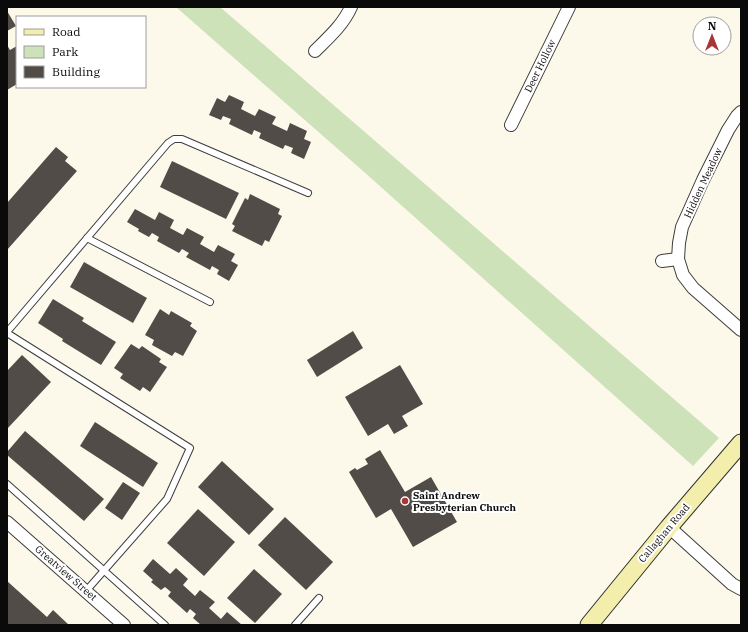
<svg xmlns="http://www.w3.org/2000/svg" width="748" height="632" viewBox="0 0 748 632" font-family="'IBM Plex Serif',serif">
  <rect width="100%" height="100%" fill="#fcf9ea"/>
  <!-- green -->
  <path fill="#cde2b9" d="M176,7H220L719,438L693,466L363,171Z"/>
  <!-- building -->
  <g fill="#514c48">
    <path d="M7,11L16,26L7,31Z"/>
    <path d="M7,45L10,50L17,46V84L7,90Z"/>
    <path d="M229,95L244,102L241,109L255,116L259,109L276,117L272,124L287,131L290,123L307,131L304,139L311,142L304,159L291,153L293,148L285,145L283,149L259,138L261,133L254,130L252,135L229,124L231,119L223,116L221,120L209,115L217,98L225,102Z"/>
    <path d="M56,147L68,157L65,161L77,171L7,250V203Z"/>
    <path d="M172,161L239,193L226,219L160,187Z"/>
    <path d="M250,194L280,209L278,214L282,216L269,242L265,240L262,246L232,231L235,226L232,224L245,198L248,200Z"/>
    <path d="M135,209L155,220L159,212L174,220L170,228L183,235L187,228L204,237L200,244L214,252L218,245L235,254L231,261L238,265L229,281L217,274L219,270L212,266L210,270L186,257L189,253L182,249L179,253L157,241L159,237L152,233L149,237L138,231L139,229L127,222Z"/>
    <path d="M84,262L147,298L133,323L70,287Z"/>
    <path d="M53,299L84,318L82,321L116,342L101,365L62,341L63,339L38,323Z"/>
    <path d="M160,309L169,315L171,311L192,323L190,326L197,331L183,356L175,352L172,356L152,345L154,340L145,335Z"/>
    <path d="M353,331L363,348L317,377L307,360Z"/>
    <path d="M131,344L139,349L142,346L161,359L159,362L167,367L150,392L143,387L140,391L120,378L123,374L114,368Z"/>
    <path d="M22,355L51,382L7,429V371Z"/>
    <path d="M400,365L423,404L402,416L408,426L394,434L388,424L368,436L345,397Z"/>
    <path d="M95,422L158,463L143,487L80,446Z"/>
    <path d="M25,431L104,499L84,521L7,455V452Z"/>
    <path d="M380,450L405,492L431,477L457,522L413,547L391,509L376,518L349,472L355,468L357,470L368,464L365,459Z"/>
    <path d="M222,461L274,509L249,535L198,487Z"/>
    <path d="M123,482L140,493L122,520L105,508Z"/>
    <path d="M198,509L235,542L204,576L167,543Z"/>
    <path d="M285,517L333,562L306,590L258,545Z"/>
    <path d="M153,559L170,574L176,568L188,579L183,585L195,596L200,590L215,602L209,608L221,619L227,612L242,625H201L193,618L196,614L190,609L187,613L168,596L171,592L165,587L161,590L151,582L153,580L143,571Z"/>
    <path d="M254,569L282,594L255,623L227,598Z"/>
    <path d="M7,581L47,617L53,610L69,625H7Z"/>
  </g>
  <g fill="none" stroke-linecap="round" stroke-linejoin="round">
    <!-- lane casing -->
    <g stroke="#3d3d3d" stroke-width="8">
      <g id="lane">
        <path d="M87,238L210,302"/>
        <path d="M7,332L168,143L174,139H182L308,193"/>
        <path d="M7,333L190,448L167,499L86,591"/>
        <path d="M7,484L165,625"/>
        <path d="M295,625L319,598"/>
      </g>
    </g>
    <!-- street casing -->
    <g stroke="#3d3d3d" stroke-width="14">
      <g id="street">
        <path d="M315,51C328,38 343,25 351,7"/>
        <path d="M741,112L737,116L728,130L703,180L682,227L679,243L678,259L683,275L693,288L741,330"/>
        <path d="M511,125L569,7"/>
        <path d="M662,261L678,259"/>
        <path d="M7,522L124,625"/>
        <path d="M669,527L732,584L741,589"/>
      </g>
    </g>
    <!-- secondary casing -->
    <g stroke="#2c2c2c" stroke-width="19">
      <path id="secondary" d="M589,625L669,527L741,443"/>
    </g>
    <!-- lane -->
    <use href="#lane" stroke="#fff" stroke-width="6"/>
    <!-- street -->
    <use href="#street" stroke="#fff" stroke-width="12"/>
    <!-- secondary -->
    <use href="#secondary" stroke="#f4eead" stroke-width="17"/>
  </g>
  <!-- markers -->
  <circle fill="#a83538" stroke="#fff" stroke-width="1.5" cx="405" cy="501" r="4"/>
  <g text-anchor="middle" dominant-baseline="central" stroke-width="4" stroke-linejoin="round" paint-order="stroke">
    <!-- street labels -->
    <g font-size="10" fill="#0a0a0a" stroke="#fff">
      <text transform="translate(540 66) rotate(-64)">Deer Hollow</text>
      <text transform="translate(703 183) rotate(-65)">Hidden Meadow</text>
      <text transform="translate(664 533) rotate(-50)">Callaghan Road</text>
      <text transform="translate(66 573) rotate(41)">Greatview Street</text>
    </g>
    <!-- poi labels -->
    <g font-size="10" font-weight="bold" fill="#0a0a0a" stroke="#fff" text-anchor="start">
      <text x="413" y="495">Saint Andrew<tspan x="413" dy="12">Presbyterian Church</tspan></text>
    </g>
  </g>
  <!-- border -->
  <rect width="748" height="632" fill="none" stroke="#0a0a0a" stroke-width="16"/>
  <!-- legend -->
  <rect x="16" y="16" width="130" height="72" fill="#ffffff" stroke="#9d9d9d"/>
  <rect x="24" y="29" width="20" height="6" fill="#f4eead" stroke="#9d9d9d"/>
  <text x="52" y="36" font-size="12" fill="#0a0a0a">Road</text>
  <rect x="24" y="46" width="20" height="12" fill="#cde2b9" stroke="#9d9d9d"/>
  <text x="52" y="56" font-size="12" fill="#0a0a0a">Park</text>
  <rect x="24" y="66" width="20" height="12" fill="#514c48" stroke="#9d9d9d"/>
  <text x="52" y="76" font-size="12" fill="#0a0a0a">Building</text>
  <!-- north arrow -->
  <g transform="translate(712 36)"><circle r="19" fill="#ffffff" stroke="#9d9d9d"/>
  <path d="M0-3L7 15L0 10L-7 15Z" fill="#a83538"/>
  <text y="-6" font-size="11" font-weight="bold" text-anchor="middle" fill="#0a0a0a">N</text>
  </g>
</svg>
